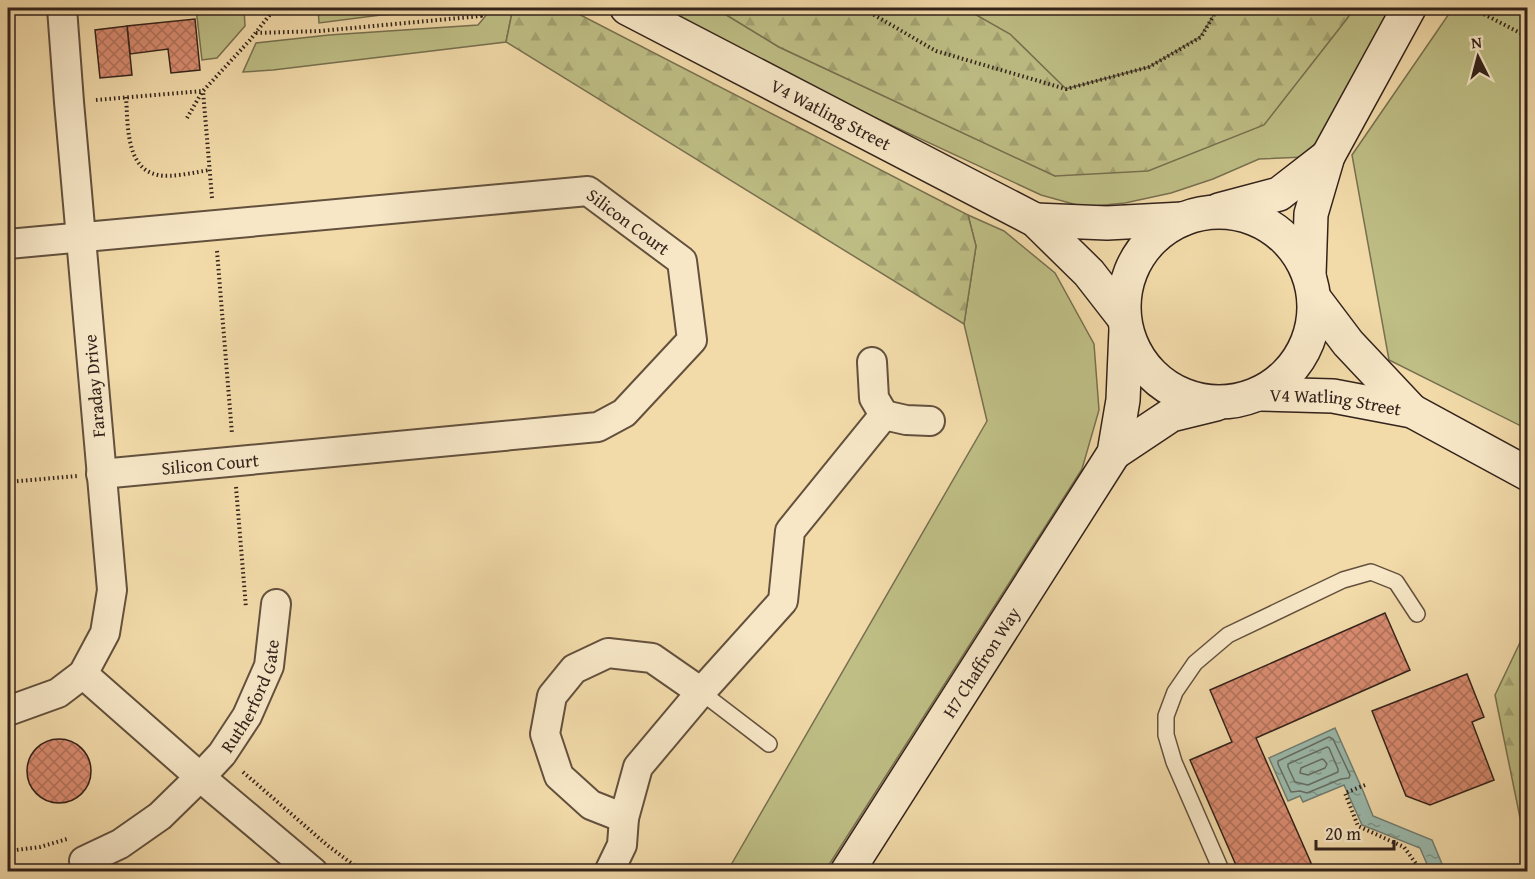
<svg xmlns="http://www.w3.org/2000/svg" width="1535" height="879" viewBox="0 0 1535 879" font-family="'Gentium Book Plus',serif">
  <defs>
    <pattern id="forest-firs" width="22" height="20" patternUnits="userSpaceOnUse" patternTransform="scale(1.5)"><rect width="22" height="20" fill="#bebe85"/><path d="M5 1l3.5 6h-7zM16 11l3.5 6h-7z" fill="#a4a372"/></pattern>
    <pattern id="water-ripples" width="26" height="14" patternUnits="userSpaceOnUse" patternTransform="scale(1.5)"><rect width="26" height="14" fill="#9bbaad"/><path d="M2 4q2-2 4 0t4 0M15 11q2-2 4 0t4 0" fill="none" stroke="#7f978c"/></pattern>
    <pattern id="building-cross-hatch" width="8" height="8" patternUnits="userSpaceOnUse" patternTransform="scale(1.5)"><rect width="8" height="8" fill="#da8c71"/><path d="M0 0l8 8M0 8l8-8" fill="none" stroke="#b1725c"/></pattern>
  </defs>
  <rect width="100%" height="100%" fill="#f2daa9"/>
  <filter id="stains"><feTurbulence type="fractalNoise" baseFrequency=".00333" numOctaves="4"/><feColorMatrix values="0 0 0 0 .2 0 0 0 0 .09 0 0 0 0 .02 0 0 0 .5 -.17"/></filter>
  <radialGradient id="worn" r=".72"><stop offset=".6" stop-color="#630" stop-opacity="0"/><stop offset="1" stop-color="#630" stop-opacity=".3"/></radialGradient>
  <!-- green -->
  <g fill="#bebe85" stroke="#787050" stroke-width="1.5">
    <path d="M196,8H244L245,26L217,58L202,60Z"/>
    <path d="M318,8H467L463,11L381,15L319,23Z"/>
    <path d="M492,8H513L506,42L273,70L243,72L256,43L329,35L478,25Z"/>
    <path d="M640,8H715L779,47L1055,176L1346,20L1354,8H1409L1328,156L1259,159L1213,179L1171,193L1125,203L1084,207L1041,195Z"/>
    <path d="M964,8H1218L1201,37L1149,67L1066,89L1010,35Z"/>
    <path d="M1453,8H1527V429L1389,360L1352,155Z"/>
    <path d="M968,215L1004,231L1055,273L1094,344L1099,410L1082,469L825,871L727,872L987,421L964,324L976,246Z"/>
  </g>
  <!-- forest -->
  <g fill="url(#forest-firs)" stroke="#787050" stroke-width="1.5">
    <path d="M513,8H567L968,215L976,246L964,324L506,42Z"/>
    <path d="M715,8H964L1010,34L1066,89L1149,67L1200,37L1218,8H1354L1346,20L1264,125L1148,171L1055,176L779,47Z"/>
    <path d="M1527,628V852L1495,695Z"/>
  </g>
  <!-- water -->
  <path fill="url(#water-ripples)" stroke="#717e73" stroke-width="1.5" d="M1335,728L1363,791L1373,816L1432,840L1445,871H1430L1420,848L1362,825L1344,785L1303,802L1300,796L1288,801L1269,758Z"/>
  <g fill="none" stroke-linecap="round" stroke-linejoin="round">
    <!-- shore -->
    <g stroke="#676e64" stroke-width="1.5">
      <path d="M1329,737L1333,739L1350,775L1349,778L1341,779L1307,793L1300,791L1291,792L1278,764V761Z"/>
      <path d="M1327,747L1329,748L1338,769V772L1308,785L1295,782L1288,767V764Z"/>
      <path d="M1322,759L1324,760L1327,764L1325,768L1308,775L1300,773L1301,768Z"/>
    </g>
  </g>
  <!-- building -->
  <g fill="url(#building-cross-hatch)" stroke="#33231b" stroke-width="1.5">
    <path d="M195,19L200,70L171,73L168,49L130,54L127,26Z"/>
    <path d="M127,26L132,75L100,78L95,30Z"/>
    <path d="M1385,613L1410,670L1256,738L1315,872H1239L1190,760L1232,742L1210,690Z"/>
    <path d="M1467,674L1484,717L1472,722L1494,780L1430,805L1406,796L1372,711Z"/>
    <circle cx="59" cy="771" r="32"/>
  </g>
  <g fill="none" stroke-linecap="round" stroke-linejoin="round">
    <!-- lane casing -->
    <g stroke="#63513e" stroke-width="18">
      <g id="lane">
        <path d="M701,692L769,744"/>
        <path d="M1222,872L1174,762L1166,735V716L1175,692L1195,663L1228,635L1343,580L1371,572L1396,582L1417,614"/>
      </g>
    </g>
    <!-- street casing -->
    <g stroke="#63513e" stroke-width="32">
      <g id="street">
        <path id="s1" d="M8,244L588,191L682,261L692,340L624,413L598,427L101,474"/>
        <path d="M872,362L874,398L884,415"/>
        <path d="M83,674L200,777L313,872"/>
        <path d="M8,711L58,693L83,674L105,633L112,590L69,102L62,8"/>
        <path d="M624,818L591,805L559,776L545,734L552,696L574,669L608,653L652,658L701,692"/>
        <path id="s2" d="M84,861L120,844L160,816L207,770L222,754L247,716L269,666L276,604"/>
        <path d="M609,872L622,845L624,818L638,767L701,692L783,601L790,531L884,415L906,420L930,421"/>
      </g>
    </g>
    <!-- secondary casing -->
    <g stroke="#33231b" stroke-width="36">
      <g id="secondary">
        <path id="s3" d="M627,8L1035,220L1089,273L1124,318"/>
        <path d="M1219,210L1279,194L1328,156"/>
        <circle cx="1219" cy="307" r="95"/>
        <path d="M1035,220L1107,223L1183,219"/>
        <path d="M1309,275L1311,214L1328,156L1409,8"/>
        <path d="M1314,298L1348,343L1412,411"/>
        <path id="s4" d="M1260,394L1333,396L1412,411L1528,474"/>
        <path d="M1114,453L1171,415L1216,404"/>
        <path id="s5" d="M847,872L1114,453L1123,400L1126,330"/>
      </g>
    </g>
    <!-- path -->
    <g stroke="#33231b" stroke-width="4" stroke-dasharray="1.5 3" stroke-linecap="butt">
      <path d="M862,8L936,51L1066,89L1149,67L1201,37L1218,8"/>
      <path d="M1472,8L1528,37"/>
      <path d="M256,33L320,31L481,16V8"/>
      <path d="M126,97C128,122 125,169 158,175C171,178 196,172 210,170"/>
      <path d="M96,100L203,91"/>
      <path d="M187,118L202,92"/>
      <path d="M212,198L203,91L250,40L275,8"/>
      <path d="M217,251L232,434"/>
      <path d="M8,482L77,476"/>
      <path d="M236,487L246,608"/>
      <path d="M243,772L327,845L363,872"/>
      <path d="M1365,785L1345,793L1358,826L1404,847L1422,872"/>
      <path d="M8,851L40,847L67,839"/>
    </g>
    <!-- lane -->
    <use href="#lane" stroke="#f7e7c7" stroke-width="15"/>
    <!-- street -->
    <use href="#street" stroke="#f7e7c7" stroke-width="28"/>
    <!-- secondary -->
    <use href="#secondary" stroke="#f7e7c7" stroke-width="33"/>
  </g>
  <g text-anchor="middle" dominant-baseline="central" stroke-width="4.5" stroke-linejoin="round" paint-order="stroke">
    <!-- street labels -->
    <g font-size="18" fill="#33231b" stroke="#f7e7c7">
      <text stroke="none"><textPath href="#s3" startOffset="230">V4 Watling Street</textPath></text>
      <text stroke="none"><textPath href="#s1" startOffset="633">Silicon Court</textPath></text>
      <text transform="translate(94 386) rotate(-95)">Faraday Drive</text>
      <text stroke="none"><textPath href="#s4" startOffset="76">V4 Watling Street</textPath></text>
      <text transform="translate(210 464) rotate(-5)">Silicon Court</text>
      <text stroke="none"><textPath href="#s5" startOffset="249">H7 Chaffron Way</textPath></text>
      <text stroke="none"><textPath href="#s2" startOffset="242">Rutherford Gate</textPath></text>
    </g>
  </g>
  <!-- margin -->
  <rect width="1535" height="879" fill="none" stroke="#f2daa9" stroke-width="30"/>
  <rect x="9" y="9" width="1517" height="861" fill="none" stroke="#33231b" stroke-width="3"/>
  <rect x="15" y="15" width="1505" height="849" fill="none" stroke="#33231b" stroke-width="1.5"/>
  <!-- north arrow -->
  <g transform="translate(1478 57) rotate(354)" stroke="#f7e7c7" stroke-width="4.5" paint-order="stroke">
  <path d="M0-4.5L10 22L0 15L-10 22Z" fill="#33231b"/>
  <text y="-9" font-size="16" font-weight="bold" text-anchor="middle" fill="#33231b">N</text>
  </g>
  <!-- scale -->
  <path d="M1316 840v9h78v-9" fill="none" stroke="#33231b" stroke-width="3"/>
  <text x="1325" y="840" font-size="18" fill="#33231b" stroke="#f7e7c7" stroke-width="4.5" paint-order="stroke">20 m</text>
  <rect width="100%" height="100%" filter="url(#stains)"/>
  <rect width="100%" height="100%" fill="url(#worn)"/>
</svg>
